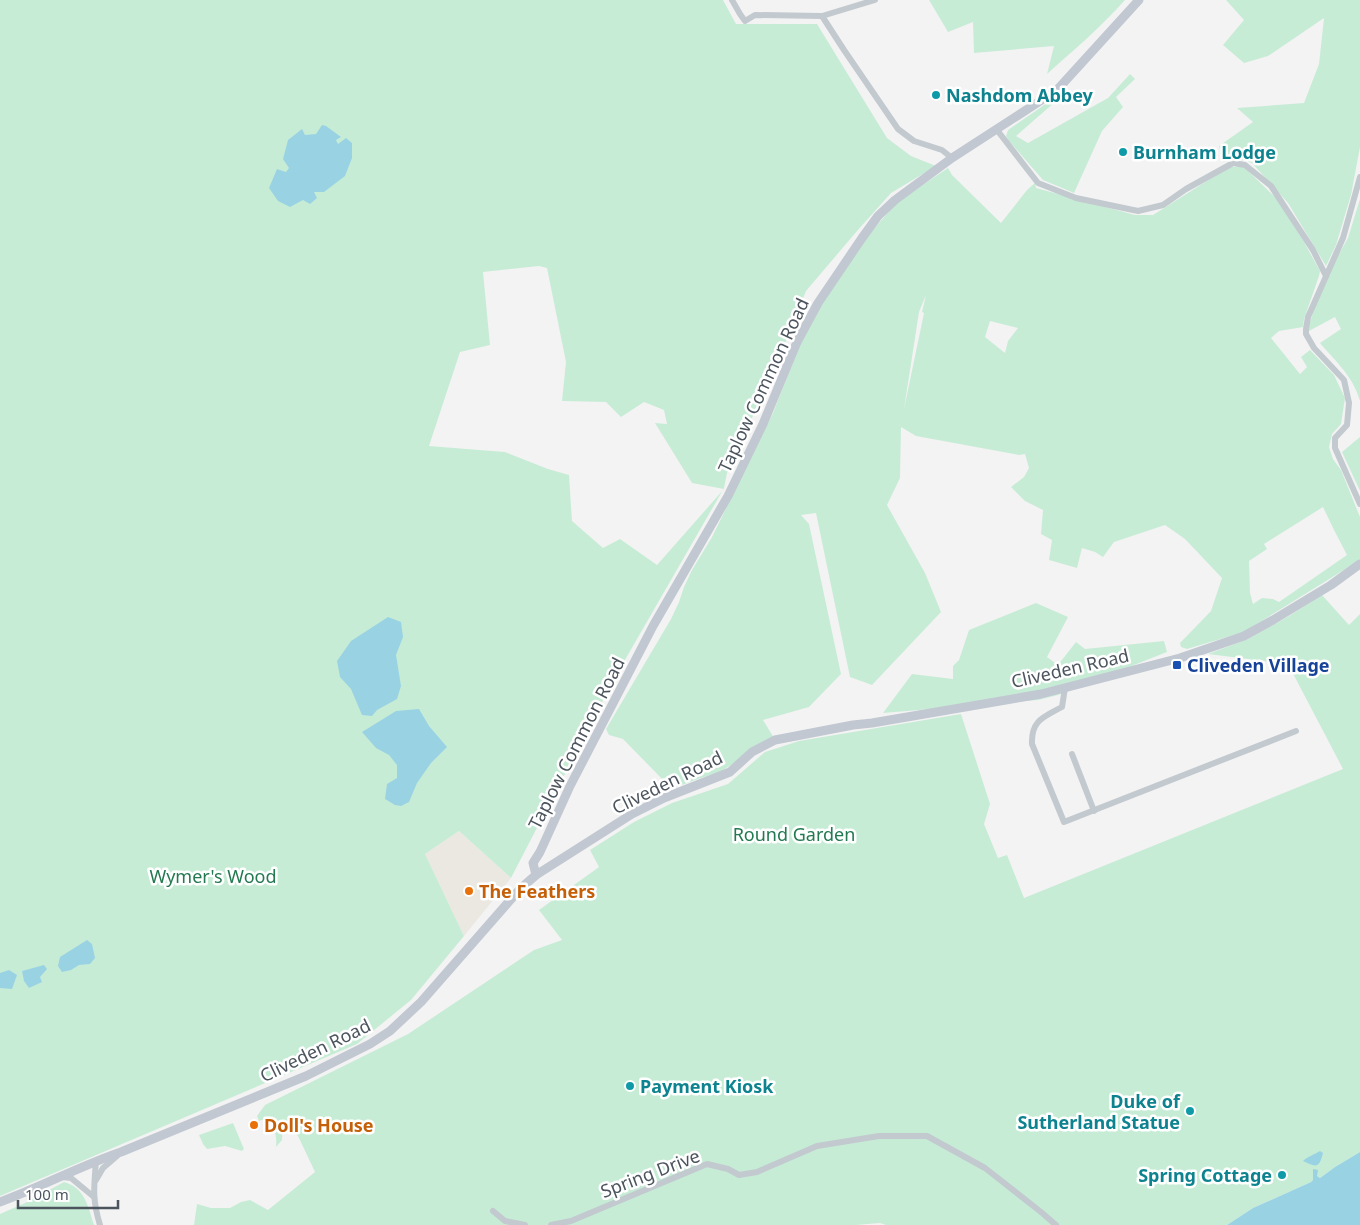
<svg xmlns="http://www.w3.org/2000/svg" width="1360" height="1225" viewBox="0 0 1360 1225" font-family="'Noto Sans',sans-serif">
  <rect width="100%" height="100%" fill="#f4f3f3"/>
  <!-- commercial -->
  <path fill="#eae8e1" d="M459,831L511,878L464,936L425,854Z"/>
  <!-- green -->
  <g fill="#c7ecd6" fill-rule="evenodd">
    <path d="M0,0H723L736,24H817L887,138L911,156L936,166L891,193L857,231L806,291L777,363L727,473L724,488L614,679L511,878L459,831L425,854L464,936L411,1000L357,1044L0,1196ZM539,266L547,268L566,362L562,401L606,402L621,417L644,402L664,410L667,424L655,423L692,483L724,489L657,565L620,539L603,548L572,521L569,475L548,469L505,452L429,446L460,352L490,345L483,272Z"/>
    <path d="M929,0H1125C1101,27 1074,50 1047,74L1054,46L974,53L973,22L948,32Z"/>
    <path d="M1226,0H1360V147L1351,195L1336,245L1326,266L1288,203L1252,163L1244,160L1223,162L1219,146L1253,122L1237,108L1304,103L1319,64L1324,18L1268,56L1244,63L1223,45L1244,20Z"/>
    <path d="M1130,74L1135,79L1116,97L1123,107L1102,131L1074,193L1043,180L1009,141L1006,136L1008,130L1047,103L1060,91L1063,95L1016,136L1028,143L1108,98Z"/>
    <path d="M1229,167H1244L1277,199L1304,242L1320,271L1319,276L1304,319L1303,327L1279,331L1271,338L1300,374L1307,367L1301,357L1310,350L1334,375L1345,398L1341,424L1332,434L1329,447L1333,459L1341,470L1360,517V560L1244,632L1187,649L1181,647L1180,643L1211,611L1222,578L1185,539L1165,525L1114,542L1103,557L1095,552L1082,548L1077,568L1049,560L1052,540L1041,534L1043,510L1025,501L1011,487L1024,477L1029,468L1025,454L1019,455L916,436L901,427L900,478L887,505L925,573L941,612L872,685L850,677L816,513L801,515L809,524L841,674L809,707L763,720L774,738L720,772L695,780L669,790L667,784L623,739L609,735L606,729L671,619L679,602L684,587L692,570L712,537L773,413L805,332L824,296L872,231L897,202L948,168L952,175L1001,223L1027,190L1035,183L1036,188L1135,215H1153ZM926,295L922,312L924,313L904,409L919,312ZM990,321L1018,328L1008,341L1005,353L985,337ZM1323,507L1334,530L1347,555L1279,602L1273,599L1262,598L1253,604L1250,593L1249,561L1267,549L1264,544Z"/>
    <path d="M1360,199V401C1353,376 1336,362 1320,343L1341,329L1335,317L1309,331V325L1317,301L1336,259L1348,238Z"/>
    <path d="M1360,437V491L1342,452Z"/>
    <path d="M1322,595L1349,625L1360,614V1152L1335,1167L1320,1178L1317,1176L1311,1182L1253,1208L1227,1225H886L880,1223L856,1225H194L197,1204L211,1208H230L241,1202L250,1200L268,1210L315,1172L298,1136L283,1122L282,1140L276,1147C277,1134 275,1128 265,1119L259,1121L257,1116L265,1105L408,1034L534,950L562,940L539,910L599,867L590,850L634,822L672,803L728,784L765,752L799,741L961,714L990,804L984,824L998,858L1007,855L1024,898L1343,769L1288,664L1208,654L1248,639L1289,616Z"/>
    <path d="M1036,603L1068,617L1047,657L1058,665L1076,642L1085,649L1164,641L1167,652L1058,695L1038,700L883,713L912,674L953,679V666L959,660L969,630Z"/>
    <path d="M233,1123L244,1149L242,1151L225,1146L207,1149L203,1144L199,1135Z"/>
    <path d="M64,1182C85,1188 88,1206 94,1225H0V1214L25,1203Z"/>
  </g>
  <!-- water -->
  <g fill="#99d3e3">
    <path d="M322,125L326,126L341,137L336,140L338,144L346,138L352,143V158L345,176L324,192H314L317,198L310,204L303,200L290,207L278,201L269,188L277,169L286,172L289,168L283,159L288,140L302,129L305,135L316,134Z"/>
    <path d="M388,617L401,622L403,637L396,655L401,686L397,699L377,710L372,716L362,715L351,689L340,677L337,661L351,641Z"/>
    <path d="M419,709L429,726L447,747L431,763L417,783L409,802L401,806L395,805L385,799L387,784L397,778V765L389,755L376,748L362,732L396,711Z"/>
    <path d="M87,940L92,944L95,958L90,964L79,965L71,970L62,972L58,966L60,957Z"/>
    <path d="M44,965L47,969L40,977L42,982L29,988L24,981L22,971Z"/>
    <path d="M9,970L17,975L12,989L0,988V973Z"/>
    <path d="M1320,1151L1323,1153C1319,1169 1316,1167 1303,1161C1308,1156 1314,1155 1320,1151Z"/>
    <path d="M1360,1152V1225H1227L1253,1208L1311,1182L1313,1180V1169L1318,1170L1317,1176L1320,1178L1335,1167Z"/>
  </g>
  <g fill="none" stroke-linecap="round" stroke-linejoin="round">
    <!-- street -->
    <g stroke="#c2c9cf" stroke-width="6">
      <path d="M732,0L740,14L745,21L755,15L822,16L844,50L898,129L914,141L942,150L952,158"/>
      <path d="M822,16L875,0"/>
      <path d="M997,130L1038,183L1076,198L1138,211L1163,205L1186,189L1233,163L1245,165L1271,186L1313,250L1326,276"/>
      <path d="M1360,177L1343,238L1308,317L1306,329V334L1314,348L1344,380L1349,403L1347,425L1335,438V448L1360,504"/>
      <path d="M1065,688L1062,707C1044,717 1031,720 1032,744L1064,822L1296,731"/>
      <path d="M1072,754L1094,811"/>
      <path d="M96,1161C94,1187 92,1199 100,1225"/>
      <path d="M62,1177L71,1178L94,1197"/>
      <path d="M96,1180L103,1168L117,1156"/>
      <path d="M493,1211L505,1221L525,1225"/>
      <path d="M551,1225L571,1221L707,1164L728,1169L739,1175L757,1172L817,1146L879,1136H927L985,1168L1041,1212L1056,1225"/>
    </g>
    <!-- secondary -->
    <g stroke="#c1c8d1" stroke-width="9">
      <path d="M536,875L533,863L540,852L570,786L653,626L728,496L763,424L797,342L818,303L862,238L878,216L895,200L952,158L1057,90L1139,0"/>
      <path d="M0,1202C41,1187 80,1166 121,1152L306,1076L370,1044L390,1031L421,1002L520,889L536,875L632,814L664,798L730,772L752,752L775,740L853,725L872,723L1041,694L1180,658L1244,636L1273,620L1331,585L1360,564"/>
    </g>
  </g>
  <!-- markers -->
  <g fill="#0f9aa8" stroke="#fff" stroke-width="2">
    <circle cx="936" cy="95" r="5"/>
    <circle cx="1123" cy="152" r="5"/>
    <circle cx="630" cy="1086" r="5"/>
    <circle cx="1190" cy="1111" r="5"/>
    <circle cx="1282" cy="1175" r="5"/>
  </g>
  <rect fill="#1a4fb4" stroke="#fff" stroke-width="2" x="1172" y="660" width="10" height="10" rx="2.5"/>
  <g fill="#e8710a" stroke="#fff" stroke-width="2">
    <circle cx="469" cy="891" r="5"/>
    <circle cx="254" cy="1125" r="5"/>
  </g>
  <g text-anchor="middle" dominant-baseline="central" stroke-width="5" stroke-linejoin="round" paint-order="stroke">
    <!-- culture labels -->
    <g font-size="18" font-weight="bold" fill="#0d838f" stroke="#fff" text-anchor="start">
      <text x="946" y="95">Nashdom Abbey</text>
      <text x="1133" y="152">Burnham Lodge</text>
      <text x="640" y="1086">Payment Kiosk</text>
      <text x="1180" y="1101" text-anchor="end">Duke of<tspan x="1180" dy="21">Sutherland Statue</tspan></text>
      <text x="1272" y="1175" text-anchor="end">Spring Cottage</text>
    </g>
    <!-- street labels -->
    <g font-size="18" fill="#4c555e" stroke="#fff">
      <text transform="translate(763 385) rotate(-65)">Taplow Common Road</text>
      <text transform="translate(1070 668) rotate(-13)">Cliveden Road</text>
      <text transform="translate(576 743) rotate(-63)">Taplow Common Road</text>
      <text transform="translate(667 782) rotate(-26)">Cliveden Road</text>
      <text transform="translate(315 1050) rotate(-26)">Cliveden Road</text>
      <text transform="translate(650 1173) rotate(-21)">Spring Drive</text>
    </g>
    <!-- transit labels -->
    <g font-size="18" font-weight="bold" fill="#164399" stroke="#fff" text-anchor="start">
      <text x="1187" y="665">Cliveden Village</text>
    </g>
    <!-- park labels -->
    <g font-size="18" fill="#237950" stroke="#fff">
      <text x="794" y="834">Round Garden</text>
      <text x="213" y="876">Wymer's Wood</text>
    </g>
    <!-- food labels -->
    <g font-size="18" font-weight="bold" fill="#c56008" stroke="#fff" text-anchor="start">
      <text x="479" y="891">The Feathers</text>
      <text x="264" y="1125">Doll's House</text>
    </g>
  </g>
  <!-- scale -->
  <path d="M18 1200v8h100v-8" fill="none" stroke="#4c555e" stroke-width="2.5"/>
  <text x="25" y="1200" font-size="15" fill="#4c555e" stroke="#ffffff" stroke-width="4" paint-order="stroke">100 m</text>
</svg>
